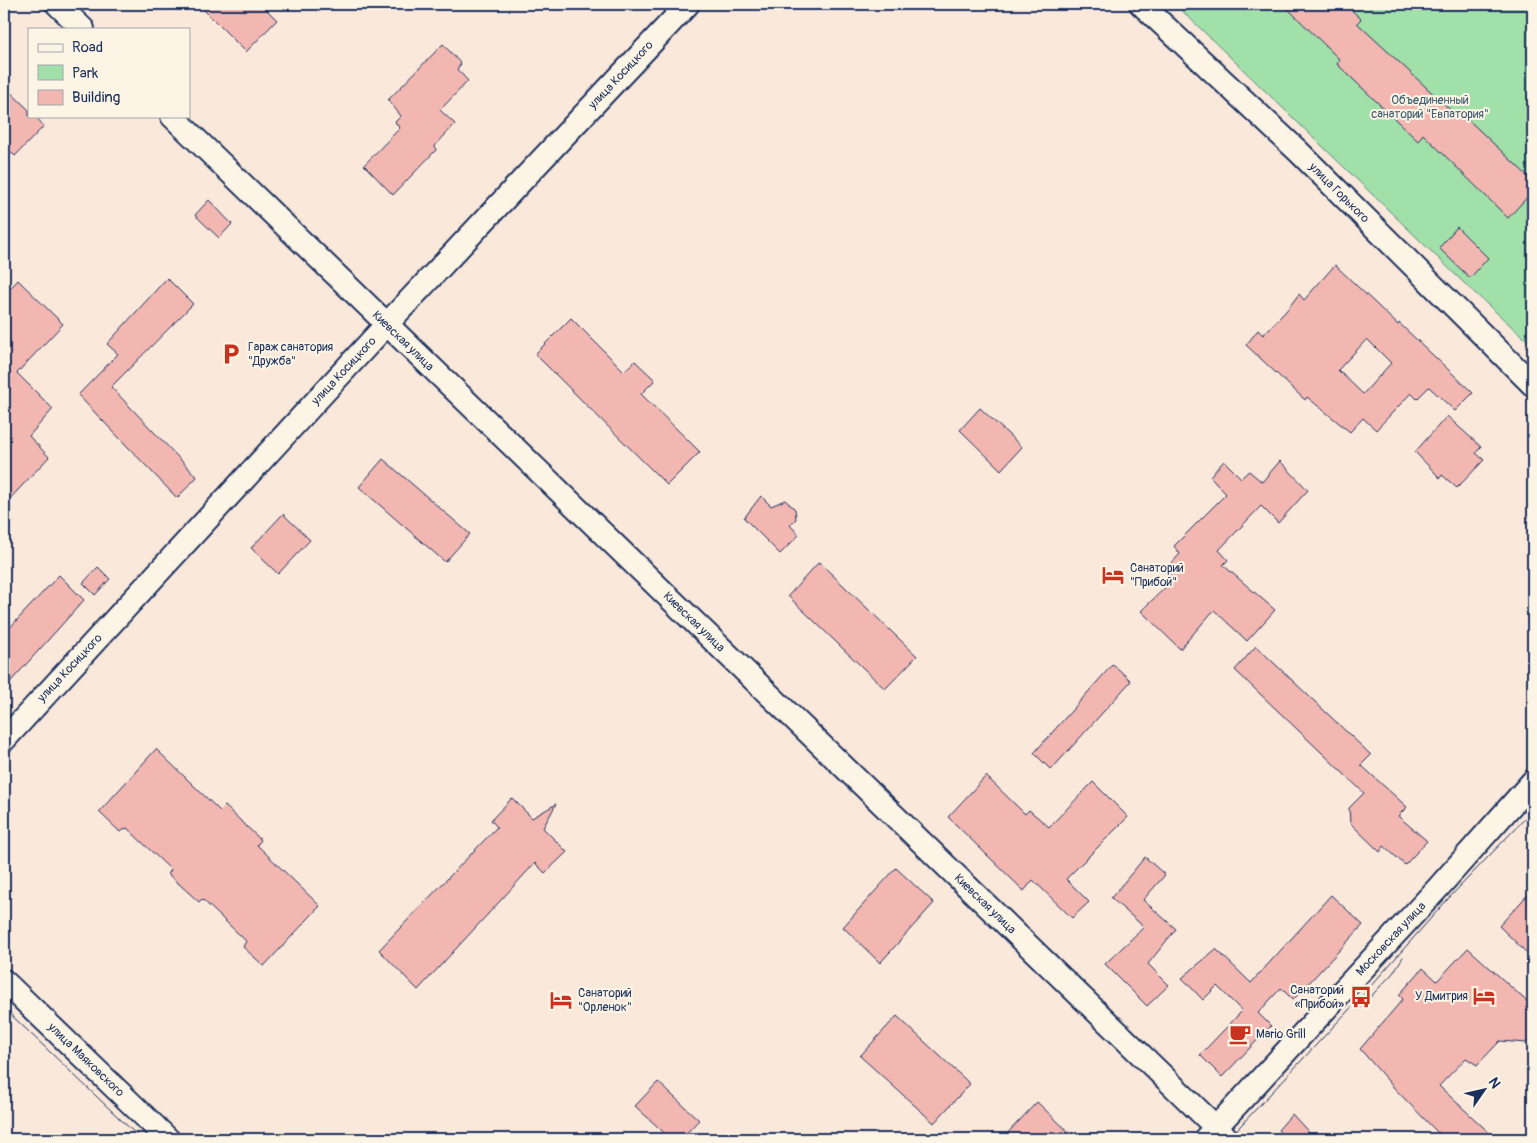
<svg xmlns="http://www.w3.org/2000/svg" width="1537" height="1143" viewBox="0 0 1537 1143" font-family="Pangolin,sans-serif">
  <rect width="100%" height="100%" fill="#fae9db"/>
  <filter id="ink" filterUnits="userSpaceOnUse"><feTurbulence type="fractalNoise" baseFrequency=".02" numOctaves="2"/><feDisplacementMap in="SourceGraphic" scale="10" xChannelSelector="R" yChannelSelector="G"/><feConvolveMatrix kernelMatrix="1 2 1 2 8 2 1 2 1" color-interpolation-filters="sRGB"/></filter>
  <g filter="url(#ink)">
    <!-- green -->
    <path fill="#a1e0a8" stroke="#5e8883" d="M1175,4H1533V346L1465,284Z"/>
    <!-- building -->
    <g fill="#f3b7b2" stroke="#1b2f5e" fill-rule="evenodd">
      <path d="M198,4H261L277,20L246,52Z"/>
      <path d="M1283,4H1345L1361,19L1357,23L1457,116L1460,112L1533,181V191L1508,218L1423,134L1418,141L1337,64L1340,60Z"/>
      <path d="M443,44L461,64L457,69L468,81L440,110L455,124L435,146L436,150L393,195L364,165L400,128L395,122L401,116L388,100Z"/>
      <path d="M4,86L29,110V116H35L44,126L15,156L4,146Z"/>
      <path d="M209,200L232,224L219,238L195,215Z"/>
      <path d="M1457,227L1488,258L1470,278L1439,248Z"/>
      <path d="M1335,265L1398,325L1399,323L1473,393L1455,411L1429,387L1417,399L1411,393L1376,430L1363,418L1350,432L1307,397L1305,400L1246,345L1258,330L1263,335L1286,311L1299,294L1304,300ZM1367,339L1391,363L1363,394L1338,370Z"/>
      <path d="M167,278L193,304L111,387L197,477L177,498L78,395L118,354L107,344Z"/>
      <path d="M18,280L63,324L17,373L53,409L29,436L49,457L4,505V295Z"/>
      <path d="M571,318L624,371L635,361L655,380L641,394L700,452L667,485L535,354Z"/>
      <path d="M980,408L1022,447L1001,470L960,430Z"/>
      <path d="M1447,416L1481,447L1476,453L1484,460L1457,488L1442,475L1440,478L1415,452Z"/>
      <path d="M383,459L470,534L445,562L359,487Z"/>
      <path d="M1224,461L1241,478L1249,471L1262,482L1280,461L1308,490L1278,523L1261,506L1219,550L1228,560L1223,565L1275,610L1247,641L1214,610L1180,649L1141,611L1174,579L1165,570L1180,554L1174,546L1226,494L1210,476Z"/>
      <path d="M761,496L771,506L785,500L795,509L796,519L790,525L799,535L780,554L744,518Z"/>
      <path d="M283,514L310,540L278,574L251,548Z"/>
      <path d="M819,562L917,656L885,689L788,596Z"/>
      <path d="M98,567L110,579L95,595L83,583Z"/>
      <path d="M59,575L84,600L4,689V634Z"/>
      <path d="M1256,646L1371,755L1361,765L1407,807L1398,816L1427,841L1405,865L1384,846L1380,852L1350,823L1349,808L1364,793L1235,670Z"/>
      <path d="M1113,664L1131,681L1051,770L1034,753Z"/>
      <path d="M156,749L220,811L225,806L261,840L257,845L320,906L264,966L243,947L246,941L202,899L199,902L168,874L171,870L127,828L120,832L99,812Z"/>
      <path d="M986,776L1025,814L1029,810L1049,827L1093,782L1128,817L1066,879L1089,902L1072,918L1033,880L1024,891L948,817Z"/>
      <path d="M512,798L532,818L556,804L543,828L567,852L545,873L535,863L418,990L379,950L497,827L491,820Z"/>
      <path d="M1145,857L1165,875L1143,900L1176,929L1148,964L1169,985L1147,1006L1105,964L1144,927L1111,898Z"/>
      <path d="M896,868L934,903L880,963L843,927Z"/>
      <path d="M1533,889V959L1499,926Z"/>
      <path d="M1331,895L1363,925L1293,1000L1281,988L1258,1013L1271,1026L1222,1077L1200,1055L1242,1011L1217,986L1203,1000L1182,978L1216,949L1251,983Z"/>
      <path d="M1468,948L1533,1007V1035L1526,1043L1500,1041L1477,1065L1466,1058L1439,1086L1496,1139H1444L1395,1089L1360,1049L1403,999L1399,995L1423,968L1437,981Z"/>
      <path d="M897,1016L970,1084L934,1123L860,1056Z"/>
      <path d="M658,1082L699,1120L681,1139H671L635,1106Z"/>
      <path d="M1037,1102L1076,1139H1002Z"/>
      <path d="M1292,1114L1315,1139H1287L1278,1130Z"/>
    </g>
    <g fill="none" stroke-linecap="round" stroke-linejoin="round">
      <!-- street casing -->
      <g stroke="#1b2f5e" stroke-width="26">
        <g id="street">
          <path d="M57,4L83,29"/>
          <path d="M1141,4L1299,152L1533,385"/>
          <path d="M172,116L1228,1139"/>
          <path d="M4,740L386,325L688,4"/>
          <path d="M4,981L168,1139"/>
          <path d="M1205,1139L1437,889L1533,781"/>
        </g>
      </g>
      <!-- street -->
      <use href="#street" stroke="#fcf5e5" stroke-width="22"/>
      <!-- tram -->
      <g stroke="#1b2f5e" stroke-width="1">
        <path d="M4,1008L141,1139"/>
        <path d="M1358,1010L1393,973L1403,957"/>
        <path d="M1228,1139L1361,997L1447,900L1533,810"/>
      </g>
    </g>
  </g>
  <!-- icons -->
  <defs>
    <g id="parking-bare" transform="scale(1.725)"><path d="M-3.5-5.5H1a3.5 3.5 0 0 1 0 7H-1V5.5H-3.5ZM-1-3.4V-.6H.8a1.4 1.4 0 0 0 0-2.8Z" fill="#c8321e" stroke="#fcf5e5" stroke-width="2.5" paint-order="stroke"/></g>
    <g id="hotel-bare" transform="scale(1.725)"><path d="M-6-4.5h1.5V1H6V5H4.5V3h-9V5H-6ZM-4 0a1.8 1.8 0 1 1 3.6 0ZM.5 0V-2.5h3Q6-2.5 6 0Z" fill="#c8321e" stroke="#fcf5e5" stroke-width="2.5" paint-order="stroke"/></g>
    <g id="bus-bare" transform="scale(1.725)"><path d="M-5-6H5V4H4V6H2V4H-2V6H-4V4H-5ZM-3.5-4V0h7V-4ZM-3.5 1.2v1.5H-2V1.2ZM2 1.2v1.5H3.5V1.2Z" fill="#c8321e" stroke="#fcf5e5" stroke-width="2.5" paint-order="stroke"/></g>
    <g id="cafe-bare" transform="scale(1.725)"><path d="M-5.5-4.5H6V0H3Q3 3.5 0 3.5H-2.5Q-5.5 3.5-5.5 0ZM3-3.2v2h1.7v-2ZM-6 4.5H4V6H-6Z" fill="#c8321e" stroke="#fcf5e5" stroke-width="2.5" paint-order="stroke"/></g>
  </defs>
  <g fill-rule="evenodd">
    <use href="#parking-bare" x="231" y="354"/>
    <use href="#hotel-bare" x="1113" y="575"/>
    <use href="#hotel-bare" x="1484" y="996"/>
    <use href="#bus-bare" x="1361" y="997"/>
    <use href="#hotel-bare" x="561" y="1000"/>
    <use href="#cafe-bare" x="1240" y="1034"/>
  </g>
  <g text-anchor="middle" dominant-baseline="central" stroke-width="4" stroke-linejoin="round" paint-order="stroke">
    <!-- street labels -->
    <g font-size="12" fill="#1b2f5e" stroke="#fcf5e5">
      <text transform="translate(621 75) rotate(-47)">улица Косицкого</text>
      <text transform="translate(1339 193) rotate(45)">улица Горького</text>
      <text transform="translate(403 341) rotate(44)">Киевская улица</text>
      <text transform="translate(344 371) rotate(-47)">улица Косицкого</text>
      <text transform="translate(694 622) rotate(44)">Киевская улица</text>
      <text transform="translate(70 668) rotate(-47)">улица Косицкого</text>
      <text transform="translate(985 904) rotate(44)">Киевская улица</text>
      <text transform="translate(1391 939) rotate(-47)">Московская улица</text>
      <text transform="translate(86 1060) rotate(44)">улица Маяковского</text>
    </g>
    <!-- park labels -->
    <g font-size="12" fill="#3c5b70" stroke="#fcf5e5">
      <text x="1430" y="100">Объединенный<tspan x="1430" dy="14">санаторий "Евпатория"</tspan></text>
    </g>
    <!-- poi labels -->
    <g font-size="12" fill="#1b2f5e" stroke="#fcf5e5" text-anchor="start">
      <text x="248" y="347">Гараж санатория<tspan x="248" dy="14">"Дружба"</tspan></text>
      <text x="1130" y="568">Санаторий<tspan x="1130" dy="14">"Прибой"</tspan></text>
      <text x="1344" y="990" text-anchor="end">Санаторий<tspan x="1344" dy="14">«Прибой»</tspan></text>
      <text x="578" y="993">Санаторий<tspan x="578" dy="14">"Орленок"</tspan></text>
      <text x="1468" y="996" text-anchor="end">У Дмитрия</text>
      <text x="1256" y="1034">Mario Grill</text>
    </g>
  </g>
  <!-- margin -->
  <rect width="1537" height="1143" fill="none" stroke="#fcf5e5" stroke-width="20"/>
  <rect x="10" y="10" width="1517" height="1123" fill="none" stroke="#1b2f5e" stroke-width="2" filter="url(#ink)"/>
  <!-- legend -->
  <rect x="28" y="28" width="162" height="90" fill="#fcf5e5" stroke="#a2a6af"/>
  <rect x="38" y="44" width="25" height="8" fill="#fcf5e5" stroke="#a2a6af"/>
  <text x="72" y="52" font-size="15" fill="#1b2f5e">Road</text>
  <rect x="38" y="65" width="25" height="15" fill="#a1e0a8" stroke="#a2a6af"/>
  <text x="72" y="78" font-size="15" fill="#1b2f5e">Park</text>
  <rect x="38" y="90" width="25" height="15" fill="#f3b7b2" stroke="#a2a6af"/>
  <text x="72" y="102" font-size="15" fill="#1b2f5e">Building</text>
  <!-- north arrow -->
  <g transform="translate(1484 1090) rotate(56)" stroke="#fcf5e5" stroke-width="4" paint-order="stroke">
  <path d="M0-4L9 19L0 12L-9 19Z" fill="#1b2f5e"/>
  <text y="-8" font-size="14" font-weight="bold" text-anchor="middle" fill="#1b2f5e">N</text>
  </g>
</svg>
